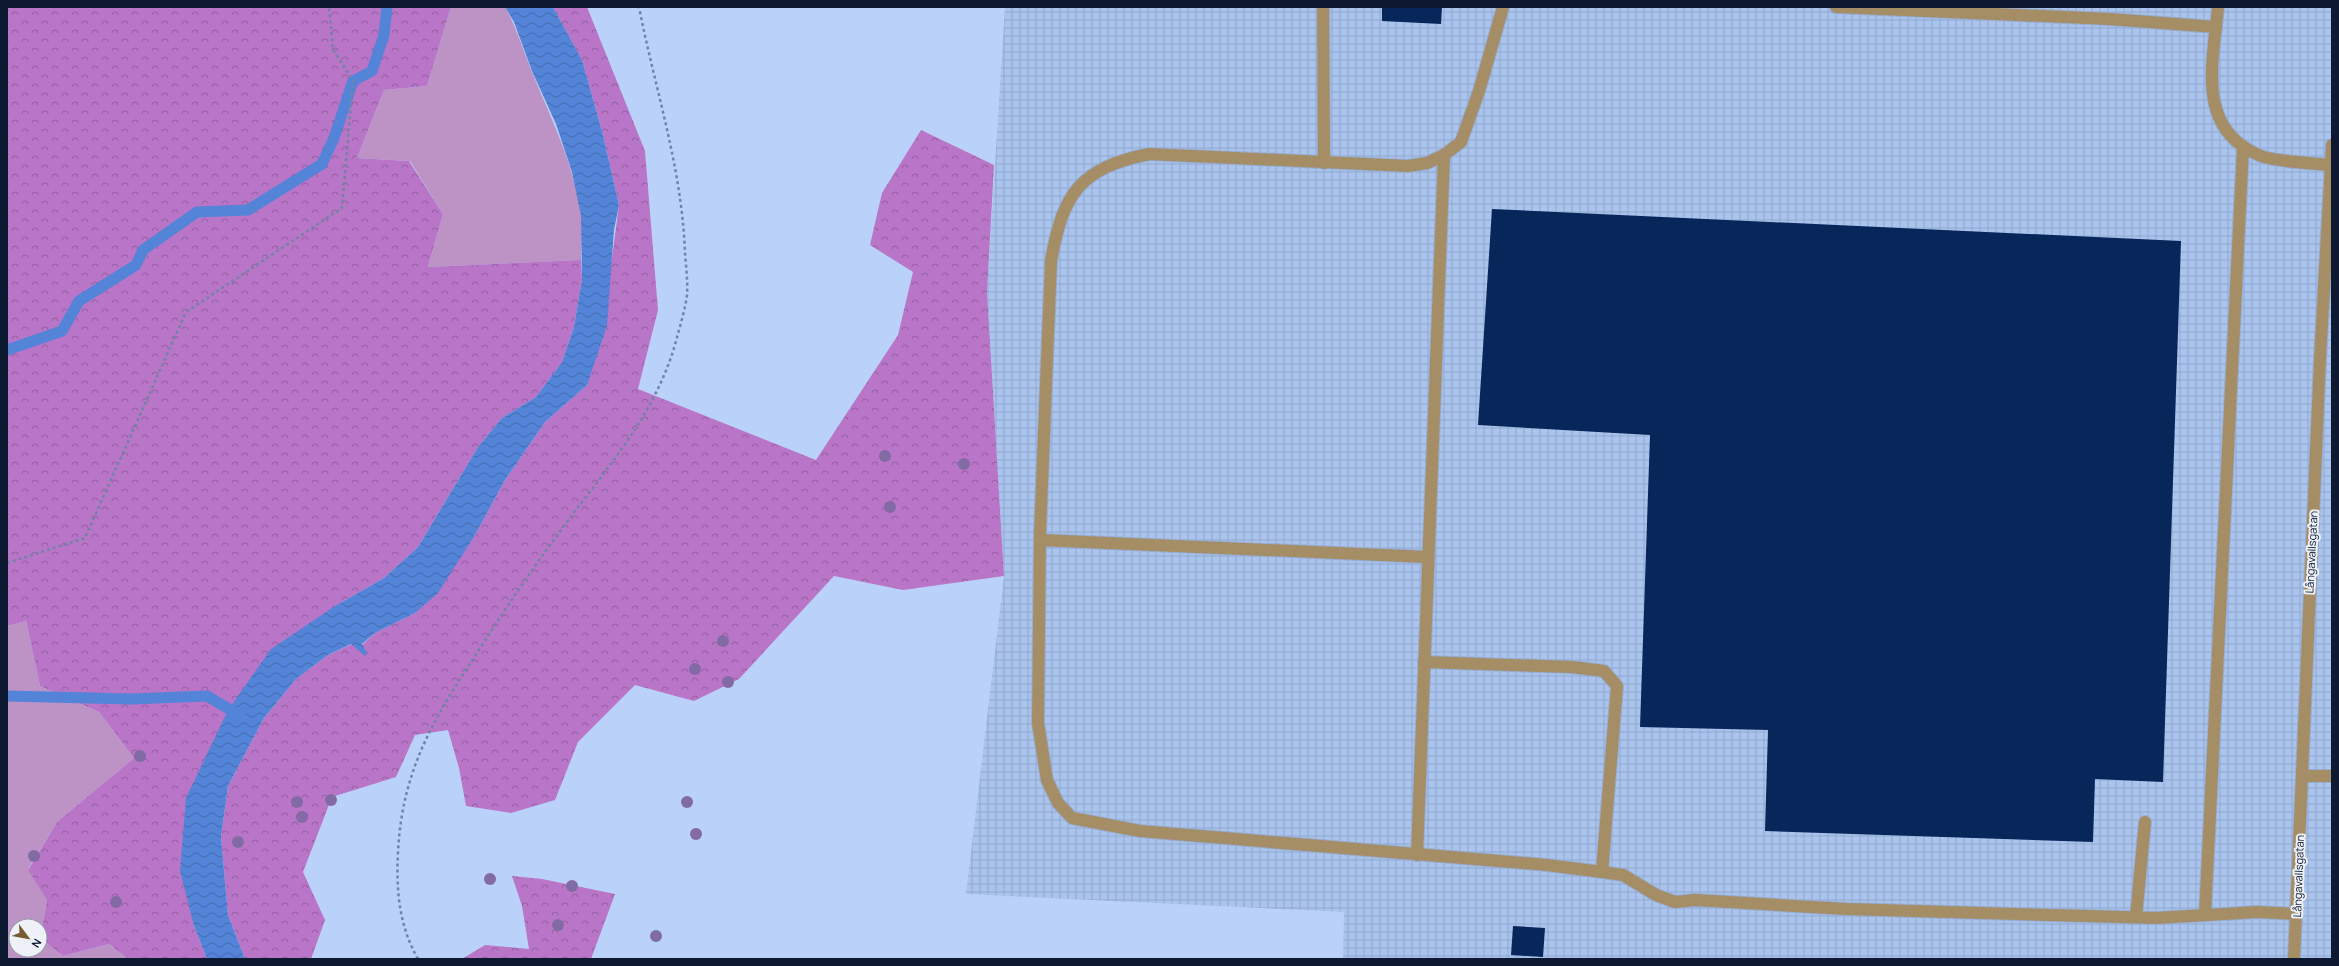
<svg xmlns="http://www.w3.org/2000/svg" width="2339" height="966" viewBox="0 0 2339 966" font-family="Manrope,sans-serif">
  <defs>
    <pattern id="industrial-grid" width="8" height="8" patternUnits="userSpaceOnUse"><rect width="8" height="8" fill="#aac4ee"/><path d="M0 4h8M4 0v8" fill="none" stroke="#91a8cd"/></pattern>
    <pattern id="forest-crowns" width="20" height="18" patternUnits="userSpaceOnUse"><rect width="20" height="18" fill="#b975c7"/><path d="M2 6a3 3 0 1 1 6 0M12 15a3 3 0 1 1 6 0" fill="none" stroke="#955fa2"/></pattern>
    <pattern id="water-waves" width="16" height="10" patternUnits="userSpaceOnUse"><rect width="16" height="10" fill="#5384d7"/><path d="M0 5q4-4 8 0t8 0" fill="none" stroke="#436baf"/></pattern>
  </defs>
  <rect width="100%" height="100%" fill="#bad2f9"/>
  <!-- industrial -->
  <path fill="url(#industrial-grid)" d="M1005,7H2332V959H1343L1344,912L966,894L1004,576L987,292Z"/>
  <!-- grass -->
  <g fill="#bd93c5">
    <path d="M451,7H505C517,28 523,50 532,72C551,119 574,163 581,215C583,229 581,245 581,260L428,267L443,214L410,161L357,158L384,90L427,86Z"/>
    <path d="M26,621L40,686L99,712L134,758L57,822L28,869L47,900L40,937V926H16V950H40V938L63,956L109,944L128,959H7V626Z"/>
  </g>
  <!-- forest -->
  <g fill="url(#forest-crowns)">
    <path d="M7,7H451L427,86L384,90L357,158L409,161L443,214L428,267L581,260L582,279L574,327L562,362L536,397L502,418L478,447L418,547L384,578L335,606L228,710L194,926L207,959H128L109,944L63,956L40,938L47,900L28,870L57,822L134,758L99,712L40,686L26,621L7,626Z"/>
    <path d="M553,7H587L645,151L658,310L638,389L816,460L898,335L913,272L870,245L882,193L921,130L994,165L987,292L1004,576L903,590L834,576L739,679L694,701L635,685L578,742L555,800L511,813L466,806L459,768L448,730L415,735L396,777L332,797L303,872L325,920L311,959H245L228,915L221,837L228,786L264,718L296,679L328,655L352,644L367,653L362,645L375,633L415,613L475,535L505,480L545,422L587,385L610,273L619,205L602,131L582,60Z"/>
    <path d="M512,876L542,879L615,894L591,959H462L485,945L529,949L522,906Z"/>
  </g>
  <!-- water -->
  <path fill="url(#water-waves)" d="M505,7H553L582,60L602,131L619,205L614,230L607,326L587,385L545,422L505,480L475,535L438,593L415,613L375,633L362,644L367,653L365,656L351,644L328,655L296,679L264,718L228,786L221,837L228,915L245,959H207L194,926L180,871L186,798L228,710L271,649L335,606L384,578L418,547L478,447L502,418L536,397L562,362L574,327L582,279L581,216L572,172L556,124L532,71L514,22Z"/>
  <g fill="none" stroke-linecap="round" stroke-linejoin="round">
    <!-- stream -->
    <g stroke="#5384d7" stroke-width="11">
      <path d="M7,350L62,331L79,301L136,265L143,250L197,212L248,210L322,164L334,138L353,81L372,71L384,35L387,7"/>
      <path d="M7,696L131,699L207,696L241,716"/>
    </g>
  </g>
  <!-- building -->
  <g fill="#07265a">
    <path d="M1382,7H1442L1441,24L1382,21Z"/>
    <path d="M1492,209L2181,241L2163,782L2095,779L2093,842L1765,831L1768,730L1640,727L1650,435L1478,425Z"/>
    <path d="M1513,926L1545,928L1543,957L1511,955Z"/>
  </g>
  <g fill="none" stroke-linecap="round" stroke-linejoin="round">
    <!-- lane casing -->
    <g stroke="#97add1" stroke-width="14">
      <g id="lane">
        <path d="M1323,7L1324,163"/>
        <path d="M1503,7L1479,91L1461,142L1444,155L1427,163L1408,166L1149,154C1080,168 1063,193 1051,261L1040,533L1038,723L1047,780L1058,803L1072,818L1140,831L1547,865L1602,872L1623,875L1656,895L1675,902L1695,900L1846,909L2156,918L2257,912L2296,914"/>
        <path d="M1836,7L2109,19L2216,27"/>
        <path d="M2218,7C2213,63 2195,130 2261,156C2276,162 2314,163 2331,165"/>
        <path d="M1040,540L1428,557"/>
        <path d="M1424,662L1572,667L1604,671L1617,686L1602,872"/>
        <path d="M2302,776H2332"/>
        <path d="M1417,855L1444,155"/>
        <path d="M2205,915L2243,147"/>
        <path d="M2136,917L2145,822"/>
      </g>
    </g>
    <!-- street casing -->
    <g stroke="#97add1" stroke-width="14">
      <path id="street" d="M2294,959L2320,359L2332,145"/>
    </g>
    <!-- path -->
    <g stroke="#7184a5" stroke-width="2.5" stroke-dasharray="3 3" stroke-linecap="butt">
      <path d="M7,563L85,538L186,312L342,208L353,81L333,49L329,7"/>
      <path d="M418,959C399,926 396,890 398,853C402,764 439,711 486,639C515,594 546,549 579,506C618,455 659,404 676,341C680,326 685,310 687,295C688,281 686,267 685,253C682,168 655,89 639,7"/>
    </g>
    <!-- lane -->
    <use href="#lane" stroke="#a58e66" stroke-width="12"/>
    <!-- street -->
    <use href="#street" stroke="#a58e66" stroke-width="12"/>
  </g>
  <!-- trees -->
  <g fill="#826ba5">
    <circle cx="885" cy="456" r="6"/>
    <circle cx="964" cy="464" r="6"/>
    <circle cx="890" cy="507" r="6"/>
    <circle cx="723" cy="641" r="6"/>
    <circle cx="695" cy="669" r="6"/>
    <circle cx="728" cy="682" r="6"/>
    <circle cx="140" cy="756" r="6"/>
    <circle cx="331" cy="800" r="6"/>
    <circle cx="297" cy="802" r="6"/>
    <circle cx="687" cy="802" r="6"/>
    <circle cx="302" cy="817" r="6"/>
    <circle cx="696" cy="834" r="6"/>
    <circle cx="238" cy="842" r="6"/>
    <circle cx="34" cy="856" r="6"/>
    <circle cx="490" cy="879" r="6"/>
    <circle cx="572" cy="886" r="6"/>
    <circle cx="116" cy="902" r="6"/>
    <circle cx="558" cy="925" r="6"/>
    <circle cx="656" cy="936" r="6"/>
  </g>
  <g text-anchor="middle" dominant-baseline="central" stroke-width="4" stroke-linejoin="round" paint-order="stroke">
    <!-- street labels -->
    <g font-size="11" fill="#0c1931" stroke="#eef2f8">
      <text transform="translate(2311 552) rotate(-87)">Långavallsgatan</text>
      <text transform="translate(2298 876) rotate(-88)">Långavallsgatan</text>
    </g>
  </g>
  <!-- border -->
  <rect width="2339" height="966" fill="none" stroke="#0c1931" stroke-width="16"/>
  <!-- north arrow -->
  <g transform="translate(28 938) rotate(122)"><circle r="19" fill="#eef2f8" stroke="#949ba8"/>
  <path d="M0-3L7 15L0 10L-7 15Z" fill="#755b2d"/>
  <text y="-6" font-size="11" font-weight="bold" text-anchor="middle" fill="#0c1931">N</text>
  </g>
</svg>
